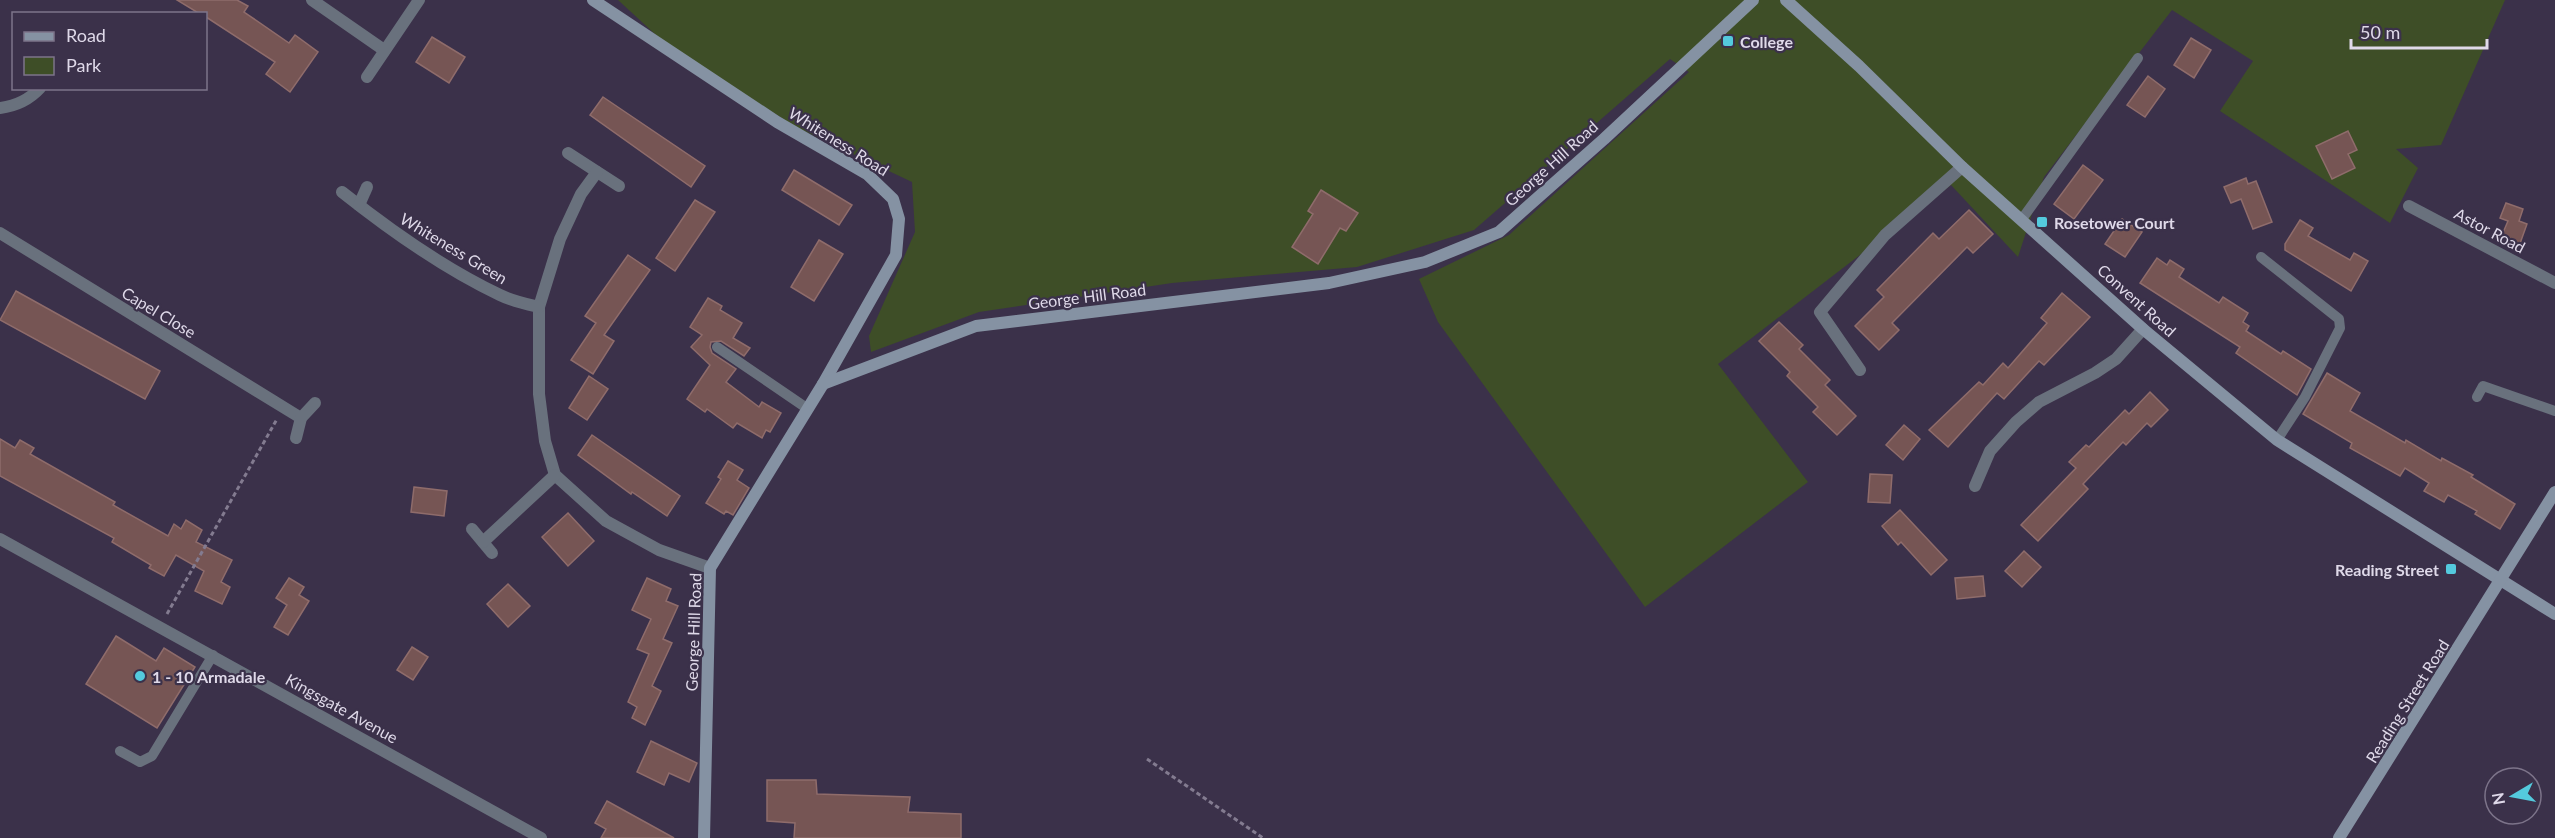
<svg xmlns="http://www.w3.org/2000/svg" width="2555" height="838" viewBox="0 0 2555 838" font-family="Lato,sans-serif">
  <rect width="100%" height="100%" fill="#3b314a"/>
  <!-- green -->
  <path fill="#3e4e27" fill-rule="evenodd" d="M618,0H2505L2441,145L2396,149L2418,168L2390,223L2220,111L2253,61L2172,10L2044,177L2018,257L1951,185L1718,364L1808,482L1645,607L1438,322L1419,279L1509,235L1689,72L1670,59L1474,230L1357,267L1172,283L979,312L871,352L869,336L915,232L912,182L796,127L668,46ZM1321,190L1358,213L1346,231L1340,228L1318,263L1292,247L1313,214L1308,210Z"/>
  <!-- building -->
  <g fill="#765554" stroke="#8f6c6b" stroke-width="1.5">
    <path d="M177,0H237L248,6L244,12L289,43L295,35L318,52L290,92L266,74L275,62L206,17V14H200Z"/>
    <path d="M432,37L465,57L449,83L416,62Z"/>
    <path d="M2191,38L2211,50L2194,78L2174,65Z"/>
    <path d="M2148,76L2165,89L2145,117L2127,105Z"/>
    <path d="M603,97L705,166L691,187L590,115Z"/>
    <path d="M2348,131L2357,150L2348,154L2355,168L2332,179L2316,146Z"/>
    <path d="M2083,165L2103,180L2074,219L2054,204Z"/>
    <path d="M794,170L852,205L839,225L782,190Z"/>
    <path d="M2246,178L2248,184L2256,181L2272,222L2253,229L2241,199L2231,203L2224,187Z"/>
    <path d="M1321,190L1358,213L1346,231L1340,228L1318,264L1292,247L1313,214L1308,211Z"/>
    <path d="M695,200L715,212L675,271L656,258Z"/>
    <path d="M2506,203L2523,209L2519,221L2527,224L2518,249L2499,242L2508,221L2500,218Z"/>
    <path d="M1969,210L1993,234L1973,253L1967,247L1892,323L1899,330L1879,350L1855,326L1884,297L1877,290L1933,233L1939,239Z"/>
    <path d="M2122,219L2142,232L2125,257L2105,244Z"/>
    <path d="M2300,220L2313,228L2308,236L2350,260L2354,253L2368,261L2351,291L2285,250V244Z"/>
    <path d="M819,240L843,254L814,301L791,287Z"/>
    <path d="M628,255L650,270L604,335L614,341L593,374L571,360L596,323L585,316Z"/>
    <path d="M2157,258L2167,265L2170,260L2184,269L2179,277L2219,303L2223,297L2248,313L2243,322L2249,326L2246,331L2281,354L2283,351L2311,369L2297,395L2236,353L2240,347L2140,283Z"/>
    <path d="M16,291L160,371L145,399L0,320Z"/>
    <path d="M2062,293L2090,317L2044,365L2039,361L2004,399L1997,393L1948,447L1929,430L1979,382L1983,385L2003,363L2008,368L2047,323L2041,318Z"/>
    <path d="M708,298L722,306L720,310L742,323L733,338L750,348L744,356L721,341L711,342L710,347L712,353L736,369L726,382L759,407L762,402L781,413L770,432L766,430L762,438L737,423L733,428L707,409L705,412L687,399L710,365L691,347L702,335L690,327Z"/>
    <path d="M1779,322L1803,345L1799,349L1830,380L1825,385L1856,416L1837,435L1813,412L1818,407L1787,376L1790,372L1759,341Z"/>
    <path d="M2327,373L2360,393L2350,411L2405,443L2406,440L2441,461L2442,458L2473,475L2471,477L2515,504L2500,529L2475,514L2477,511L2448,495L2444,502L2424,491L2429,483L2405,468L2400,476L2350,448L2352,443L2303,414Z"/>
    <path d="M589,376L608,389L587,420L569,408Z"/>
    <path d="M2150,392L2168,410L2151,427L2147,423L2126,445L2123,442L2083,484L2088,489L2038,541L2021,525L2076,468L2069,462L2086,445L2089,447L2125,410L2129,414Z"/>
    <path d="M1904,425L1920,439L1903,460L1886,445Z"/>
    <path d="M592,435L680,496L667,516L632,492L631,494L578,455Z"/>
    <path d="M0,439L15,448L20,440L34,448L30,454L115,502L113,505L168,536L174,524L181,529L186,520L202,530L196,542L232,560L221,582L230,587L222,604L195,591L204,571L176,555L164,576L149,568L151,565L112,542L114,538L0,476Z"/>
    <path d="M728,461L743,470L737,480L749,488L733,515L726,511L724,514L706,503L721,479L718,477Z"/>
    <path d="M1870,474L1892,475L1890,503L1868,502Z"/>
    <path d="M414,487L447,491L444,516L411,512Z"/>
    <path d="M1900,510L1947,560L1931,575L1901,542L1898,545L1882,526Z"/>
    <path d="M568,513L594,541L568,566L542,537Z"/>
    <path d="M2024,551L2041,567L2022,587L2005,571Z"/>
    <path d="M1983,576L1985,596L1957,599L1955,578Z"/>
    <path d="M289,578L304,587L299,595L309,601L288,635L274,627L287,605L276,598Z"/>
    <path d="M647,578L671,589L666,601L678,606L663,639L672,643L652,686L661,691L645,725L632,718L637,707L628,702L649,654L637,649L651,619L632,610Z"/>
    <path d="M508,584L530,606L508,627L487,604Z"/>
    <path d="M116,636L156,661L164,648L195,667L157,728L86,684Z"/>
    <path d="M412,647L428,657L413,680L397,670Z"/>
    <path d="M651,741L697,763L689,782L669,773L664,785L637,772Z"/>
    <path d="M767,780H816L817,794L910,797L908,812L961,814V838H794L795,823L767,821Z"/>
    <path d="M607,801L674,838H601L606,829L595,823Z"/>
  </g>
  <g fill="none" stroke-linecap="round" stroke-linejoin="round">
    <!-- path -->
    <g stroke="#837b90" stroke-width="3" stroke-dasharray="4.5 3" stroke-linecap="butt">
      <path d="M167,614L277,419"/>
      <path d="M1147,759L1263,838"/>
    </g>
    <!-- lane -->
    <g stroke="#69717d" stroke-width="10">
      <path d="M2022,219L2138,58"/>
      <path d="M2261,257L2339,319L2340,328L2305,397L2277,440"/>
      <path d="M717,347L808,409"/>
      <path d="M2477,397L2483,386L2555,411"/>
      <path d="M120,751L140,762L152,756L213,655"/>
    </g>
    <!-- street -->
    <g stroke="#69717d" stroke-width="12">
      <path d="M312,0L384,50"/>
      <path d="M367,77L419,0"/>
      <path d="M0,108C16,106 29,100 40,88"/>
      <path d="M568,153L619,186"/>
      <path d="M597,172L581,194L560,239L539,307V394L545,441L555,475L606,521L659,550L710,568"/>
      <path d="M342,192C391,231 443,268 500,295C512,301 526,304 539,307"/>
      <path d="M359,205L367,187"/>
      <path d="M2409,206L2555,283"/>
      <path d="M0,233L301,418"/>
      <path d="M1860,370L1820,312L1885,235L1962,167"/>
      <path d="M296,438L301,418L315,403"/>
      <path d="M1975,486L1990,451L2016,422L2039,402L2095,373L2116,359L2143,329"/>
      <path d="M472,529L492,553"/>
      <path d="M0,539L541,838"/>
      <path d="M483,542L555,475"/>
    </g>
    <!-- secondary -->
    <g stroke="#8592a3" stroke-width="12">
      <path d="M593,0L777,122L867,174L893,199L899,219L896,255L823,384L710,568L704,838"/>
      <path d="M1786,0L1859,66L1962,167L2143,329L2277,440L2555,614"/>
      <path d="M823,384L976,326L1329,283L1425,262L1499,232L1604,139L1753,0"/>
      <path d="M2339,838L2555,492"/>
    </g>
  </g>
  <!-- markers -->
  <g fill="#54cadd" stroke="#3b314a" stroke-width="2">
    <rect x="1722" y="35" width="12" height="12" rx="3"/>
    <rect x="2036" y="216" width="12" height="12" rx="3"/>
    <rect x="2445" y="563" width="12" height="12" rx="3"/>
    <circle cx="140" cy="676" r="6"/>
  </g>
  <g text-anchor="middle" dominant-baseline="central" stroke-width="4.5" stroke-linejoin="round" paint-order="stroke">
    <!-- poi labels -->
    <g font-size="16" font-weight="bold" fill="#dfd9e9" stroke="#3b314a" text-anchor="start">
      <text x="1740" y="41">College</text>
      <text x="2054" y="222">Rosetower Court</text>
      <text x="2439" y="569" text-anchor="end">Reading Street</text>
      <text x="152" y="676">1 - 10 Armadale</text>
    </g>
    <!-- street labels -->
    <g font-size="16" fill="#dfd9e9" stroke="#3b314a">
      <text transform="translate(839 141) rotate(32)">Whiteness Road</text>
      <text transform="translate(1551 163) rotate(-42)">George Hill Road</text>
      <text transform="translate(2490 230) rotate(28)">Astor Road</text>
      <text transform="translate(454 248) rotate(31)">Whiteness Green</text>
      <text transform="translate(1087 296) rotate(-7)">George Hill Road</text>
      <text transform="translate(2137 300) rotate(42)">Convent Road</text>
      <text transform="translate(159 312) rotate(31)">Capel Close</text>
      <text transform="translate(693 632) rotate(-88)">George Hill Road</text>
      <text transform="translate(2407 701) rotate(-58)">Reading Street Road</text>
      <text transform="translate(342 708) rotate(29)">Kingsgate Avenue</text>
    </g>
  </g>
  <!-- legend -->
  <rect x="12" y="12" width="195" height="78" fill="#3b314a" stroke="#7d748a" stroke-width="1.5"/>
  <rect x="24" y="32" width="30" height="9" fill="#8592a3" stroke="#7d748a" stroke-width="1.5"/>
  <text x="66" y="42" font-size="18" fill="#dfd9e9">Road</text>
  <rect x="24" y="57" width="30" height="18" fill="#3e4e27" stroke="#7d748a" stroke-width="1.5"/>
  <text x="66" y="72" font-size="18" fill="#dfd9e9">Park</text>
  <!-- north arrow -->
  <g transform="translate(2513 796) rotate(260)"><circle r="28" fill="#3b314a" stroke="#7d748a" stroke-width="1.5"/>
  <path d="M0-4.5L10 22L0 15L-10 22Z" fill="#54cadd"/>
  <text y="-9" font-size="16" font-weight="bold" text-anchor="middle" fill="#dfd9e9">N</text>
  </g>
  <!-- scale -->
  <path d="M2351 39v9h136v-9" fill="none" stroke="#dfd9e9" stroke-width="3"/>
  <text x="2360" y="39" font-size="18" fill="#dfd9e9" stroke="#3b314a" stroke-width="4.5" paint-order="stroke">50 m</text>
</svg>
